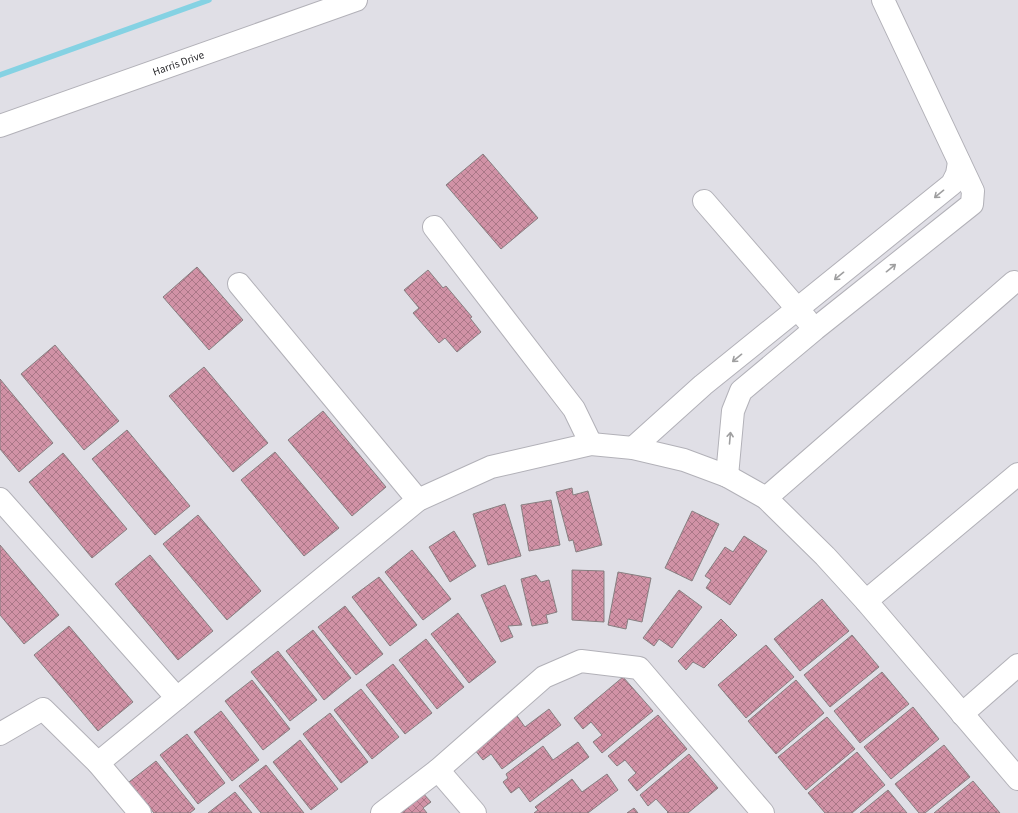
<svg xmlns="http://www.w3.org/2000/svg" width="1018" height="813" viewBox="0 0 1018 813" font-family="'Source Sans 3',sans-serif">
  <defs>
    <pattern id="building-cross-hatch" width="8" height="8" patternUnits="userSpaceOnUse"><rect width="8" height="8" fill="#d192a6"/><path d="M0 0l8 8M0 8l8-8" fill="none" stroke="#aa7787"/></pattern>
  </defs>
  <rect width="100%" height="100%" fill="#e0dfe6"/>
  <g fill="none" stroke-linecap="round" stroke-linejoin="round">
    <!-- stream -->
    <path stroke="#85d2e3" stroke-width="5.5" d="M0,75L209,0"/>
  </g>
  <!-- building -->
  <g fill="url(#building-cross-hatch)" stroke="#877f81">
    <path d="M483,154L538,218L501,249L446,185Z"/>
    <path d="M197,267L243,320L209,350L163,297Z"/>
    <path d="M428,270L443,288L446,286L472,317L470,318L481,332L457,352L445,338L439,343L413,313L419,308L404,290Z"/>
    <path d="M55,345L119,421L84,450L21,374Z"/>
    <path d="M204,367L268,443L233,472L169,396Z"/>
    <path d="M0,379L53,443L19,472L0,449Z"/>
    <path d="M323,411L386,487L352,516L288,440Z"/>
    <path d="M127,430L190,506L155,535L92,459Z"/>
    <path d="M275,452L339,528L304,556L241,480Z"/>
    <path d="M63,453L127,529L92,558L29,482Z"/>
    <path d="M572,488L573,495L588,491L602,545L576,552L573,540L569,541L556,492Z"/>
    <path d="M551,500L560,545L529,551L521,505Z"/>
    <path d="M505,504L521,556L488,565L473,514Z"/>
    <path d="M692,511L719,524L692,581L665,568Z"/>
    <path d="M198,515L261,591L227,620L163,544Z"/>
    <path d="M454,531L476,566L450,582L429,547Z"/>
    <path d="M744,536L767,551L730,605L706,588L711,580L705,576L725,547L733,552Z"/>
    <path d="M0,545L59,615L24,644L0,615Z"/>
    <path d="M412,550L451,599L423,620L385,572Z"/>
    <path d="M150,555L213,631L178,660L115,584Z"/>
    <path d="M572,570L604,571V622L572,620Z"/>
    <path d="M618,572L651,578L642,622L628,619L626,629L608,625Z"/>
    <path d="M536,575L541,582L549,580L557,612L546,615L548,623L532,626L521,579Z"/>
    <path d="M379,577L417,625L390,646L352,597Z"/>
    <path d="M505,585L522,625L508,626L513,637L501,642L481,595Z"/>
    <path d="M679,590L702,607L672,648L659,639L654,646L643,638Z"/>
    <path d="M822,599L849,631L800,671L774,639Z"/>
    <path d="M345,606L383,654L356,675L318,627Z"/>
    <path d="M458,613L496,662L469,683L431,634Z"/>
    <path d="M721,619L737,635L704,668L693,662L686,670L678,661Z"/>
    <path d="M69,626L133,702L98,731L34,655Z"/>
    <path d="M313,630L351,678L324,700L286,651Z"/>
    <path d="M852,635L879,667L830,707L804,675Z"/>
    <path d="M426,639L464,687L437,709L399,660Z"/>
    <path d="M766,645L794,677L746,718L718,685Z"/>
    <path d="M278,651L317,700L290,721L251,672Z"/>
    <path d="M393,664L432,713L405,734L366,685Z"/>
    <path d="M882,672L909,704L860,743L834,711Z"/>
    <path d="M623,677L653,711L602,753L593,742L602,735L591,722L583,729L574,718Z"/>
    <path d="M252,680L290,729L263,750L225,701Z"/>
    <path d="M796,680L824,713L776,754L748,721Z"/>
    <path d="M361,689L399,737L372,759L334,710Z"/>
    <path d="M913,707L939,739L891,779L864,747Z"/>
    <path d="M549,709L561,725L502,769L491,754L483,760L474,749L515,713L525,727Z"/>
    <path d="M221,711L259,760L232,781L194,732Z"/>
    <path d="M330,713L368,762L341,783L303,734Z"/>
    <path d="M658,715L687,749L637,791L628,780L636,773L625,760L617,766L608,756Z"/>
    <path d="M827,717L855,749L806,790L778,757Z"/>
    <path d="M187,734L225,783L198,804L160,755Z"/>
    <path d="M300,740L338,789L311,810L273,762Z"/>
    <path d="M578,742L589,757L530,802L519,787L511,793L503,782L508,778L506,774L543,746L553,760Z"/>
    <path d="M944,745L970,777L925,813H919L895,784Z"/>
    <path d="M857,752L885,785L852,813H825L808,793Z"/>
    <path d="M689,754L718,788L688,813H667L668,812L656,799L648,806L640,795Z"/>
    <path d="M156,761L195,809L190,813H154L129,782Z"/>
    <path d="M266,765L304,813H261L239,786Z"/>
    <path d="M607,774L618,790L588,813H534L538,810L535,807L572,779L582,792Z"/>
    <path d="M973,781L1000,813H934Z"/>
    <path d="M888,790L907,813H860Z"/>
    <path d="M421,791L431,802L423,808L427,813H388Z"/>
    <path d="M235,792L252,813H208Z"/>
    <path d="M634,808L638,813H627Z"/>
  </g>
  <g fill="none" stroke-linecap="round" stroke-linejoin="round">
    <!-- minor casing -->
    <g stroke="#b2b1b8" stroke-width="24">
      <g id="minor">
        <path id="s1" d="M0,126L356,0"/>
        <path d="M704,201L807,320"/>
        <path d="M434,227L574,409L591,444"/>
        <path d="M239,284L418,500"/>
        <path d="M633,448L703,385L952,184L957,174L959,162"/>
        <path d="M727,476L733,411L741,391L815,329L972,204L973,191L883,0"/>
        <path d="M766,498L1014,282"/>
        <path d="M0,499L177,698"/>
        <path d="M866,601L1018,474"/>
        <path d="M962,714L1018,665"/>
        <path d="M0,734L43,709L98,763"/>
        <path d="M438,770L475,813"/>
        <path d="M140,813L98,763L418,500L491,467L591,444L633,448L684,460L727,476L766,498L825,556L866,601L1018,779"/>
        <path d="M382,813L438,770L544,677L581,661L639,668L763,813"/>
      </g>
    </g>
    <!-- minor -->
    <use href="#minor" stroke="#fff" stroke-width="22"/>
  </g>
  <!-- one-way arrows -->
  <defs><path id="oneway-shaft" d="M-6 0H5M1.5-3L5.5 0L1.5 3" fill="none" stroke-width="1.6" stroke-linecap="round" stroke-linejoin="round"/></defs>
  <g stroke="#9f9fa0">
    <use href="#oneway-shaft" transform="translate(939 194) rotate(141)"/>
    <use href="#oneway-shaft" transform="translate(891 268) rotate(-39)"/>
    <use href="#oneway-shaft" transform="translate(839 276) rotate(141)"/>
    <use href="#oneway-shaft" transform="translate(737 358) rotate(141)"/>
    <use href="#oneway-shaft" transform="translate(730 438) rotate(-85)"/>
  </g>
  <g text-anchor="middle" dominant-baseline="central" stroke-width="3" stroke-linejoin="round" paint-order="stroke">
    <!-- street labels -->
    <g font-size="11" fill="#29292c" stroke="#edecf3">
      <text stroke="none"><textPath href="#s1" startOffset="189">Harris Drive</textPath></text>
    </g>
  </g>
</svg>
